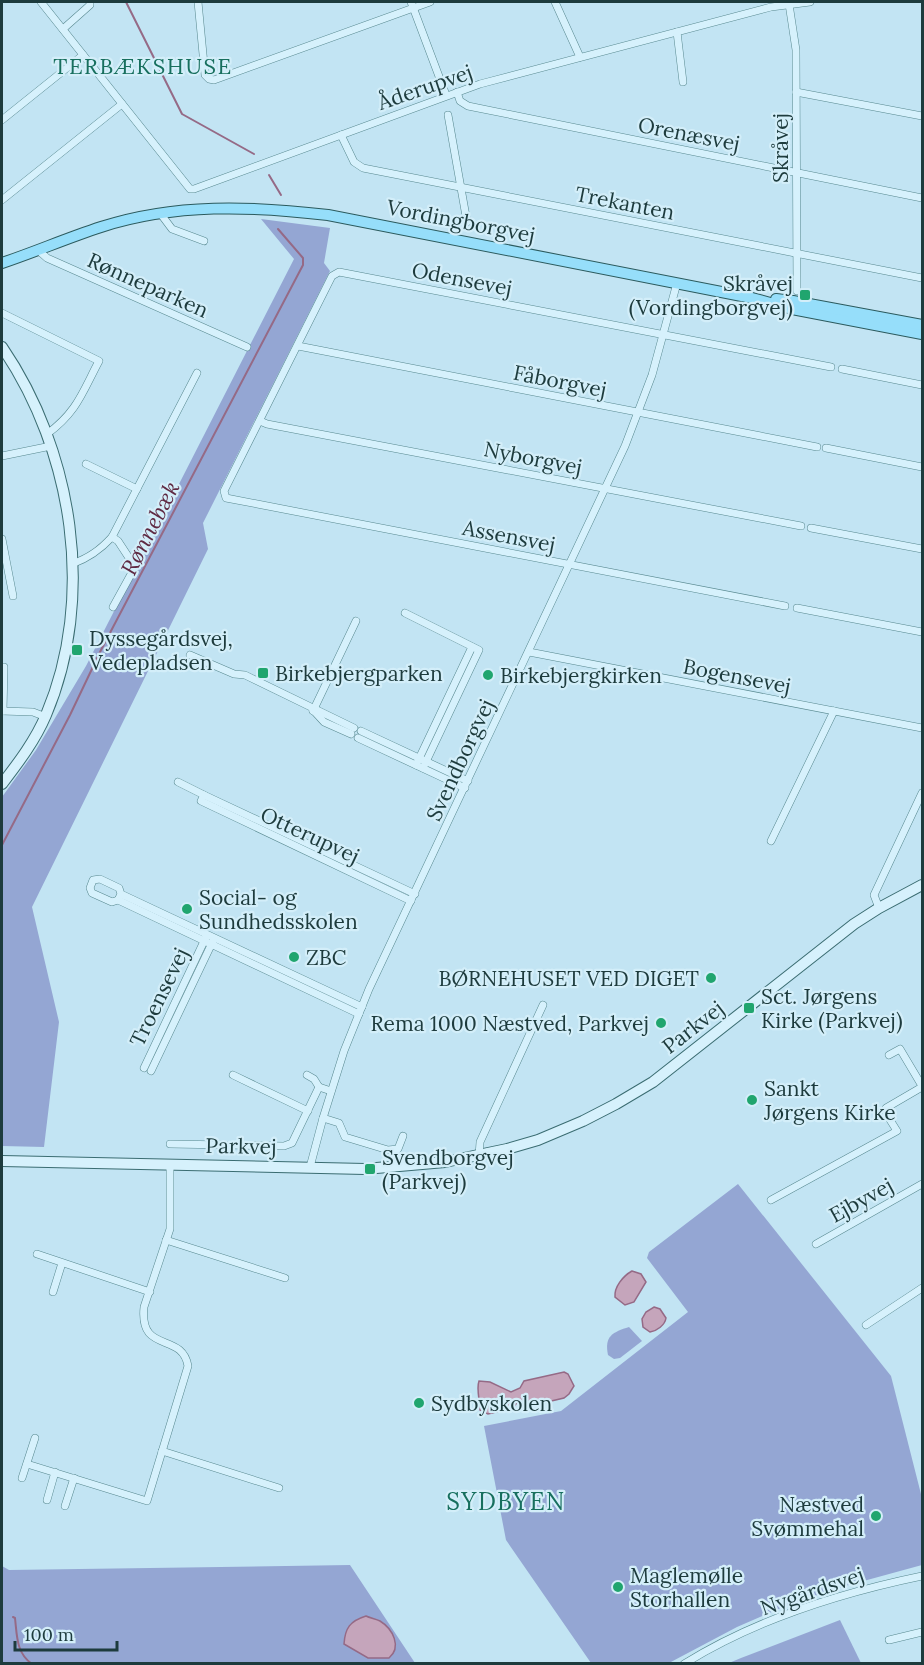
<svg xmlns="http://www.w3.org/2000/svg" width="924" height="1665" viewBox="0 0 924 1665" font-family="Lora,serif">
  <rect width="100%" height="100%" fill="#c2e4f3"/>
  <!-- green -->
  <g fill="#94a6d3">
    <path d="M261,219L330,228L324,263L330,271L203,523L208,549L32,907L59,1022L44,1147L2,1146V797L36,750L86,666L294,259Z"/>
    <path d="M738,1184L891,1376L922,1498V1565L838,1588L783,1607L737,1627L669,1663H591L506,1540L484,1426L561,1411L688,1312L647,1258L649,1252Z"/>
    <path d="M629,1327L642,1341L620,1358L614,1359L608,1355C604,1336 613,1332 629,1327Z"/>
    <path d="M350,1565L415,1663H2V1566L9,1570Z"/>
    <path d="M840,1620L861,1663H729L741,1658Z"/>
  </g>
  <!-- water -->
  <g fill="#c5a5bb" stroke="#956a86" stroke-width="1.5">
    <path d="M632,1271L641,1274L646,1282L634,1302L625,1305L615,1297C614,1287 623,1276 632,1271Z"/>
    <path d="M654,1307L660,1309L666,1318C665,1325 657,1331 650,1332L643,1327L642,1319L646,1312Z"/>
    <path d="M564,1372L568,1374L574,1386L569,1394L564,1398L530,1406L518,1401L513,1408L488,1414L480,1410C480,1401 476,1389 479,1381L490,1382L511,1392L520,1388L524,1381Z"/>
    <path d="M366,1616C370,1618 376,1619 380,1621C393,1629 402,1647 389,1658H368L344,1644C345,1628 350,1621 366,1616Z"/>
  </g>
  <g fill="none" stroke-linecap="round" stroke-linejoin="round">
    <!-- stream -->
    <g stroke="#956a86" stroke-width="2">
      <path d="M126,2L182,114L254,154"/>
      <path d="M269,175L281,195"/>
      <path d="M2,845L70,715L101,650L303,265V258L278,229"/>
      <path d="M13,1617L15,1618C17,1635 16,1653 32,1664"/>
    </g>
    <!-- street casing -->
    <g stroke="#57888f" stroke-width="8">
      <g id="street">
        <path d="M41,2L190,189H194L480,84L771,7L810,2"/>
        <path d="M198,2L205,75L209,79L214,80L430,2"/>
        <path d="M411,2L446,95"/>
        <path d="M555,2L580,57"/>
        <path d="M789,4L796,50L797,291"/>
        <path d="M63,29L90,5V2"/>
        <path d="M677,32L683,82"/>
        <path d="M457,92L460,101L468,106L922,198"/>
        <path d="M796,92L922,116"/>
        <path d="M448,115L467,222"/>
        <path d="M2,120L83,55"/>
        <path d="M341,135L354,162L363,168L922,278"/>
        <path d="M2,200L122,104"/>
        <path d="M160,213L172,229L204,241"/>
        <path d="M39,251L47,258L247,347"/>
        <path d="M2,313L99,361C82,393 77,412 47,434"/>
        <path d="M298,346L817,447"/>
        <path d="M842,369L922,385"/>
        <path d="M260,421L267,424L801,526"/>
        <path d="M826,448L922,467"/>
        <path d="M2,456L51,446"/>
        <path d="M86,464L137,489"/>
        <path d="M811,528L922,549"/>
        <path d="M112,537L118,541L135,567L113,607"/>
        <path d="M2,539L13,596"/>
        <path d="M72,564C89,558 100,550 112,537L197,373"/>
        <path d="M785,606L226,498L224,491L332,276L339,272L831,367"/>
        <path d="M797,608L922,632"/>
        <path d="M405,613L479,650L423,768"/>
        <path d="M529,652L922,728"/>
        <path d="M190,655L234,674L245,675L354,728"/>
        <path d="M2,667H4L3,711"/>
        <path d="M313,710L324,722L351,734"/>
        <path d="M2,711L33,712L46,717"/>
        <path d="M313,711L356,621"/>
        <path d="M361,731L468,781"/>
        <path d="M358,738L465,788"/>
        <path d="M416,765L472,647"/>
        <path d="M178,782L204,795L201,801L411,901"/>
        <path d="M204,795L415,894"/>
        <path d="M771,841L834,711"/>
        <path d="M121,894L118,900L112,902L92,893L90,888L93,880L100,879L119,888L121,894L362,1007"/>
        <path d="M118,900L359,1014"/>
        <path d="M879,908L874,895L922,793"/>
        <path d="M889,1055L900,1049L922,1086"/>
        <path d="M144,1068L206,937"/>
        <path d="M151,1071L213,941"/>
        <path d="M233,1075L308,1111"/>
        <path d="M307,1075L314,1079L319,1087"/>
        <path d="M323,1118L339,1123L345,1137L388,1150L398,1149L403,1136"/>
        <path d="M170,1144L284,1146L292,1143L319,1087L331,1091"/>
        <path d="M479,1156L480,1142L543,1005"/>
        <path d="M310,1167L323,1118L344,1051L369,989L625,446L652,375L677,283"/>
        <path d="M771,1200L897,1131L887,1115L886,1108L922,1087"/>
        <path d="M166,1240L285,1278"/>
        <path d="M816,1244L922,1184"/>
        <path d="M37,1254L150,1292"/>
        <path d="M53,1292L62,1263"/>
        <path d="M866,1325L922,1288"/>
        <path d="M162,1451L279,1488"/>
        <path d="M27,1464L147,1501L188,1366C182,1331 139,1355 144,1307L170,1229V1164"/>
        <path d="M22,1478L35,1438"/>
        <path d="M47,1500L55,1472"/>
        <path d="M65,1506L74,1478"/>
        <path d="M889,1640L922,1632"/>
        <path d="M684,1664C756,1619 840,1593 922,1576"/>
      </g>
    </g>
    <!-- secondary casing -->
    <g stroke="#3a6c71" stroke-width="12">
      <g id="secondary">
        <path d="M2,347C73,451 96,597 46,715C35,741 18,763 2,784"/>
        <path d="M2,1161L365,1169L445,1162L507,1149L538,1140L583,1121L616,1104L653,1082L854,924L879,908L922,885"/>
      </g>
    </g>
    <!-- primary casing -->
    <g stroke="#2b5a5d" stroke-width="12">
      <g id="primary">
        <path d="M2,263C35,252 67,238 101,227C175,203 252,206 328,215L752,298L792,309L922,334"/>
        <path d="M776,299L793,301L922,325"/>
      </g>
    </g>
    <!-- street -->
    <use href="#street" stroke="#d6f1fc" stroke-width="7"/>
    <!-- secondary -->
    <use href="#secondary" stroke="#d6f1fc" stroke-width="10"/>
    <!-- primary -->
    <use href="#primary" stroke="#96defa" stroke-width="10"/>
  </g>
  <!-- markers -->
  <g fill="#20a56e" stroke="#d3eef9" stroke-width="2">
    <rect x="799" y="289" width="12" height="12" rx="3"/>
    <rect x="71" y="644" width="12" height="12" rx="3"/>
    <rect x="257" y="667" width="12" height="12" rx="3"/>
    <circle cx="488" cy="675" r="6"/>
    <circle cx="187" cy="909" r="6"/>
    <circle cx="294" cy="957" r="6"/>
    <circle cx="711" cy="978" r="6"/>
    <rect x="743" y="1002" width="12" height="12" rx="3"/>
    <circle cx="661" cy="1023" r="6"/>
    <circle cx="752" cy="1100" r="6"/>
    <rect x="364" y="1163" width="12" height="12" rx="3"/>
    <circle cx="419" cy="1403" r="6"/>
    <circle cx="876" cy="1516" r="6"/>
    <circle cx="618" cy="1587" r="6"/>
  </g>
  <g text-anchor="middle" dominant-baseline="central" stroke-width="4.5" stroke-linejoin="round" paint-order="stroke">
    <!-- street labels -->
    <g font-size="21" fill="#1d3b3d" stroke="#d3eef9">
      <text transform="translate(425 87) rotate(-19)">Åderupvej</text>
      <text transform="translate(689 134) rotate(11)">Orenæsvej</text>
      <text transform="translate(780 148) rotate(-90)">Skråvej</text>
      <text transform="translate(625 203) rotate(11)">Trekanten</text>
      <text transform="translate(461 221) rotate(11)">Vordingborgvej</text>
      <text transform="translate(462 279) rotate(11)">Odensevej</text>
      <text transform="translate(148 285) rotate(24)">Rønneparken</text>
      <text transform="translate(560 381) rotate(11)">Fåborgvej</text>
      <text transform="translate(533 458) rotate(11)">Nyborgvej</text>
      <text transform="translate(509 536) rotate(11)">Assensvej</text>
      <text transform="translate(737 676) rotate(11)">Bogensevej</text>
      <text transform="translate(460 760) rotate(-65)">Svendborgvej</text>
      <text transform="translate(310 835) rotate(25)">Otterupvej</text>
      <text transform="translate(159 997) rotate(-64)">Troensevej</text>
      <text transform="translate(693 1027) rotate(-38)">Parkvej</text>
      <text transform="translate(241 1146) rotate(1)">Parkvej</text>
      <text transform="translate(861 1200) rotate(-29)">Ejbyvej</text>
      <text transform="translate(812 1591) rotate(-19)">Nygårdsvej</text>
    </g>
    <!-- poi labels -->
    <g font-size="21" fill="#1d3b3d" stroke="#d3eef9" text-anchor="start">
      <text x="793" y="283" text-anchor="end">Skråvej<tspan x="793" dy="24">(Vordingborgvej)</tspan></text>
      <text x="89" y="638">Dyssegårdsvej,<tspan x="89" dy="24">Vedepladsen</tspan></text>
      <text x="275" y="673">Birkebjergparken</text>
      <text x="500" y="675">Birkebjergkirken</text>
      <text x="199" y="897">Social- og<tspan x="199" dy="24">Sundhedsskolen</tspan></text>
      <text x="306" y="957">ZBC</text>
      <text x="699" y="978" text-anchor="end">BØRNEHUSET VED DIGET</text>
      <text x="761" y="996">Sct. Jørgens<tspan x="761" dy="24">Kirke (Parkvej)</tspan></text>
      <text x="649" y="1023" text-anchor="end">Rema 1000 Næstved, Parkvej</text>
      <text x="764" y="1088">Sankt<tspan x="764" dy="24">Jørgens Kirke</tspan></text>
      <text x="382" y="1157">Svendborgvej<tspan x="382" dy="24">(Parkvej)</tspan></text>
      <text x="431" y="1403">Sydbyskolen</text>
      <text x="864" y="1504" text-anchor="end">Næstved<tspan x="864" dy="24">Svømmehal</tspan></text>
      <text x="630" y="1575">Maglemølle<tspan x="630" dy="24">Storhallen</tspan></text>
    </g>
    <!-- neighbourhood labels -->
    <g font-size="22" letter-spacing="1.5" fill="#176f5e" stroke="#d3eef9">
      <text x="143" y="66">TERBÆKSHUSE</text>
    </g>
    <!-- water labels -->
    <g font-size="22" font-style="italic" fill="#5f2a43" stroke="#d3eef9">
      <text transform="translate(150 528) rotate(-63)">Rønnebæk</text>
    </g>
    <!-- quarter labels -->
    <g font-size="24" letter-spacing="1.5" fill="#176f5e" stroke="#d3eef9">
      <text x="506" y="1501">SYDBYEN</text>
    </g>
  </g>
  <!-- border -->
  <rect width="924" height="1665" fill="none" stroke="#1d3b3d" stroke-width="6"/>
  <!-- scale -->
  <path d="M15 1641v9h102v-9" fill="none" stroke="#1d3b3d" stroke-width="3"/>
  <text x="24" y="1641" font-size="18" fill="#1d3b3d" stroke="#d3eef9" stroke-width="4.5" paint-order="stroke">100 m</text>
</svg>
